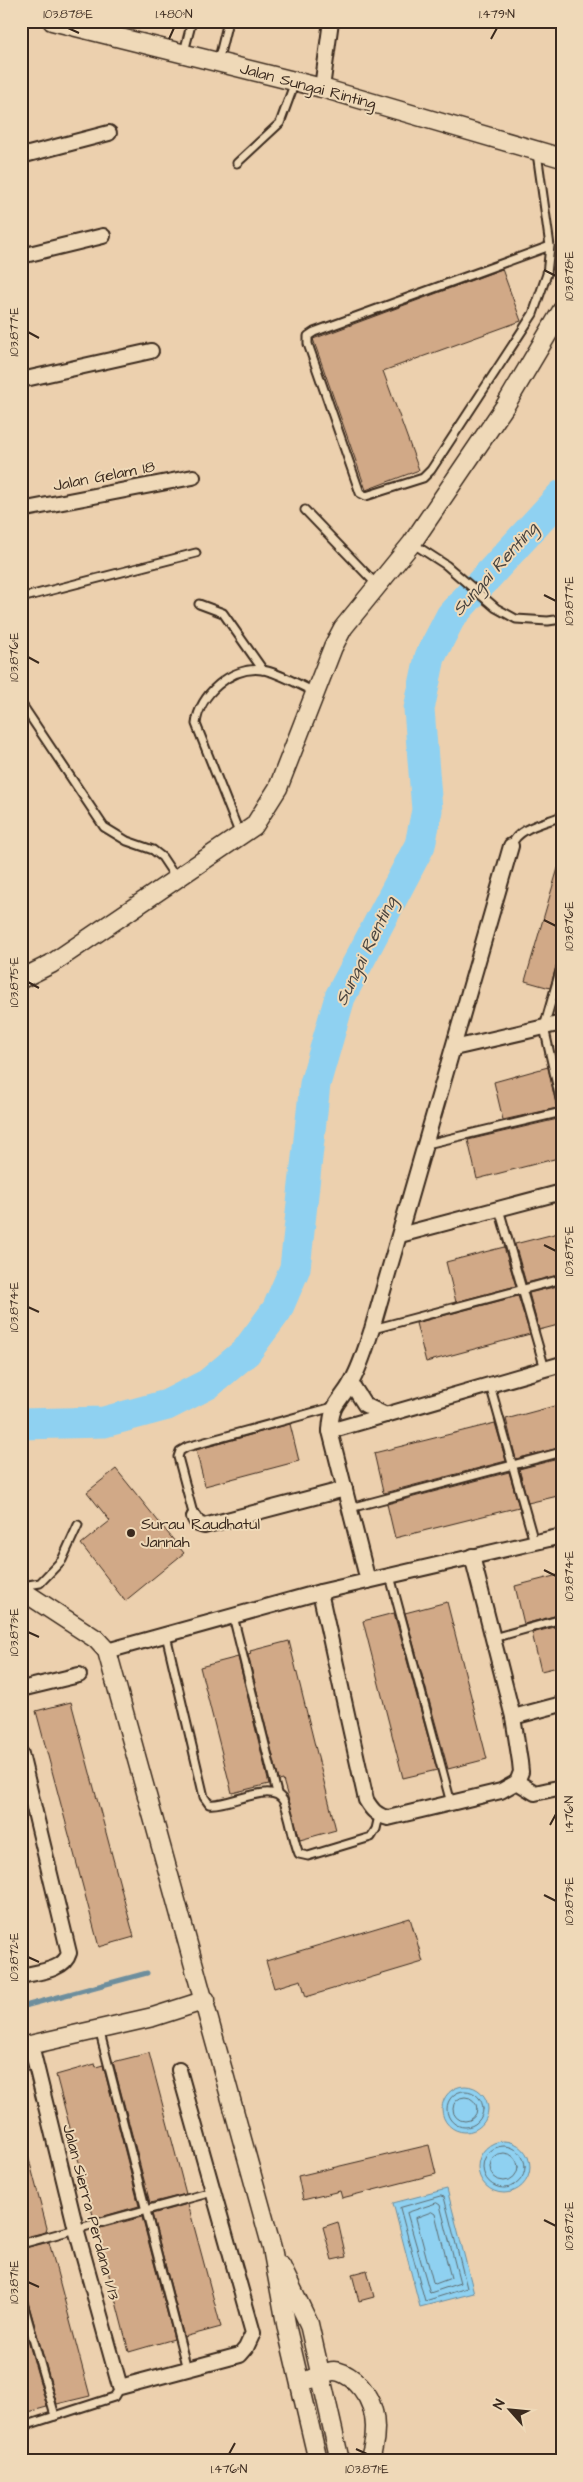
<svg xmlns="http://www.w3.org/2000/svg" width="583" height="2482" viewBox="0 0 583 2482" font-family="'Architects Daughter',sans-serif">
  <rect width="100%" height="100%" fill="#ecd0ae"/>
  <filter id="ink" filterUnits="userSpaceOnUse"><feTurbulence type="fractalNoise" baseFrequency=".02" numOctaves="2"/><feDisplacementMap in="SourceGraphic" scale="10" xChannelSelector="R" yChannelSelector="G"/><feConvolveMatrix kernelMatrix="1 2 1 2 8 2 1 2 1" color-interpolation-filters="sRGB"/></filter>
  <g filter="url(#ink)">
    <!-- water -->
    <g fill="#8fd1f1" stroke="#6d8e9d">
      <circle cx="465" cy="2109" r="23"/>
      <circle cx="504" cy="2167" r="26"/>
      <path d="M447,2189L474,2293L420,2307L393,2203Z"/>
    </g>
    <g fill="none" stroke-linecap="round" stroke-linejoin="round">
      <!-- shore -->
      <g stroke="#5d6d72" stroke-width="1">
        <circle cx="465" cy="2109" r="18"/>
        <circle cx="465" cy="2109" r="12"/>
        <circle cx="504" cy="2167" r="21"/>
        <circle cx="504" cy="2167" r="14"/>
        <path d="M441,2196L444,2197L467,2288L425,2301L400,2208Z"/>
        <path d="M437,2203L440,2205L460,2283L430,2293L407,2213Z"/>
        <path d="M432,2212L435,2214L451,2278L435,2284L433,2282L416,2218Z"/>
      </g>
      <!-- stream -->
      <path stroke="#6d8e9d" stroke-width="5" d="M21,2007L147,1973"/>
      <!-- river -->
      <path stroke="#8fd1f1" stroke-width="31" d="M21,1424L104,1422L167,1405L208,1384L246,1352L277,1310L295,1268L315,1084L340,997L420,845L427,810L419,709L430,657L451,616L562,495"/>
    </g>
    <!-- building -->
    <g fill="#d1a987" stroke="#3b2a1e">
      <path d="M502,269L521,321L383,371L419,470L366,490L313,339Z"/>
      <path d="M558,868H562V959L557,963L550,988L525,981Z"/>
      <path d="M548,1067L557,1108L503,1120L494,1082Z"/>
      <path d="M562,1118V1157L477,1179L468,1140Z"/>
      <path d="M562,1232V1274L526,1283L515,1244Z"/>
      <path d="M504,1247L516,1286L456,1302L446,1262Z"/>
      <path d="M562,1285V1324L539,1330L529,1293Z"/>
      <path d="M518,1296L530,1334L426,1362L416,1323Z"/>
      <path d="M562,1404V1447L516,1459L506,1419Z"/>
      <path d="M495,1423L506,1461L384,1493L383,1492L374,1453Z"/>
      <path d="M290,1424L299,1461L205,1486L196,1450Z"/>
      <path d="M562,1458V1495L528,1503L519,1469Z"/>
      <path d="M116,1469L184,1553L125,1601L81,1544L110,1521L87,1492Z"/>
      <path d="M509,1472L519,1507L395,1538L387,1504Z"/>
      <path d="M562,1574V1614L524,1624L515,1586Z"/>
      <path d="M447,1602L487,1759L448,1769L405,1613Z"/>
      <path d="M394,1613L437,1770L403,1778L363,1621Z"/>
      <path d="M562,1625V1666L541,1671L532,1633Z"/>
      <path d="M289,1641L336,1830L300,1840L283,1780L279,1781L248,1655L251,1654L250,1651Z"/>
      <path d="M238,1657L269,1784L232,1793L200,1667Z"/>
      <path d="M71,1702L134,1937L99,1947L36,1711Z"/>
      <path d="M410,1918L423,1962L306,1997L301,1980L274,1988L266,1961Z"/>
      <path d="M149,2053L186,2194L150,2203L113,2062Z"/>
      <path d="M95,2064L96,2067L103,2065L139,2206L94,2219L56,2075Z"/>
      <path d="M429,2145L436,2174L342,2198L340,2191L303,2200L298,2176Z"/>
      <path d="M26,2148L47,2228L46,2232L21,2238V2149Z"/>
      <path d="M188,2204L221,2327L184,2337L152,2214Z"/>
      <path d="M142,2217L174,2339L129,2352L97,2229Z"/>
      <path d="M338,2222L346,2257L332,2260L323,2227Z"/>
      <path d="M49,2242L90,2396L57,2404L26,2295L21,2291V2249Z"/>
      <path d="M367,2270L374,2297L359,2301L352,2274Z"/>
      <path d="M21,2316L47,2407L21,2414Z"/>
    </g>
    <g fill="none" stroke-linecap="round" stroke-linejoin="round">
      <!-- service casing -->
      <g stroke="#3b2a1e" stroke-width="11">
        <g id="service">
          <path d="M184,52L192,21"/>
          <path d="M218,62L228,21"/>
          <path d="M537,153L550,246L547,274L533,314L431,470L423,478L366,496L360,493L308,344V336L314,332L550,246"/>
          <path d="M237,163L280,123L295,82"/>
          <path d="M305,510L377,585"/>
          <path d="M412,543L446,565L496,608L516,619L548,621L562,619"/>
          <path d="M21,598L196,553"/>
          <path d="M199,604L223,613L263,670"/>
          <path d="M23,706L104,827L127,841L153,850L162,857L176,878"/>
          <path d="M240,835L196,724C199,695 231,666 262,670C276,671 301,686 315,692"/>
          <path d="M511,846C518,827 545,823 562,816"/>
          <path d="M562,964L544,1027L562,1108"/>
          <path d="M427,1144L562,1112"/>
          <path d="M499,1209L545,1369"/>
          <path d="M373,1329L562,1279"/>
          <path d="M490,1385L534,1542"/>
          <path d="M350,1508L562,1452"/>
          <path d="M194,1517L178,1457L180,1451L187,1447L333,1407"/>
          <path d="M390,1576L451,1803"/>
          <path d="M22,1586L40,1583L62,1560L78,1525"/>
          <path d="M233,1616L277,1793"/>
          <path d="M166,1635L204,1797L209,1804C229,1807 273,1779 284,1802C291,1818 292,1837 299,1854L308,1856L371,1837L376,1829L379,1816"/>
          <path d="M493,1638L562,1619"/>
          <path d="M99,2029L187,2369"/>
          <path d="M21,2244L212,2192"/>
          <path d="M21,2296L55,2416"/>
          <path d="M21,2427L114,2397L120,2387"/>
        </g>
      </g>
      <!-- minor casing -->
      <g stroke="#3b2a1e" stroke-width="18">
        <g id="minor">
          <path d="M322,88L331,21"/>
          <path d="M21,156L109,133"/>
          <path d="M21,256L103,236"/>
          <path d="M21,380L151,351"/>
          <path d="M21,510L193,477"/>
          <path d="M454,1048L562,1023"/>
          <path d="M400,1235L562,1192"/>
          <path d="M351,1383L365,1405L386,1415"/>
          <path d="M330,1431L562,1364"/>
          <path d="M194,1517L198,1524L204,1526L345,1489"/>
          <path d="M368,1581L330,1431C332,1400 339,1405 352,1381C361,1365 366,1347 372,1329L511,846"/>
          <path d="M320,1592L366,1800C372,1810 376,1815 388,1818L501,1791L517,1782L521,1772L520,1762L513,1717L472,1556"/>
          <path d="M107,1651L320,1592L562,1536"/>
          <path d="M21,1689L79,1675"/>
          <path d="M513,1717L562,1704"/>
          <path d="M21,1754L69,1953C64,1971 37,1972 21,1976"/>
          <path d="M517,1782L535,1793L562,1787"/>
          <path d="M31,2045L76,2229L120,2387L240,2355L246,2348L253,2333L179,2070"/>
        </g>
      </g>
      <!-- tertiary casing -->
      <g stroke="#3b2a1e" stroke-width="21">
        <g id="tertiary">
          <path d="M52,21L322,88L562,158"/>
          <path d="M21,979L51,964L254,826L278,788L333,647L343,628L412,543L505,406L562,310"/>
          <path d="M21,1590L96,1639L107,1651L272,2248L287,2329L318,2461"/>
          <path d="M21,2047L153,2017L206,2000"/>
          <path d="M281,2266L309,2324L340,2461"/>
          <path d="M311,2379C318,2377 327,2371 334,2371C341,2371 350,2377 355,2381C378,2403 379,2432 369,2461"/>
        </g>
      </g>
      <!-- service -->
      <use href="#service" stroke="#efd9b8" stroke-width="7"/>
      <!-- minor -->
      <use href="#minor" stroke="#efd9b8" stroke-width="14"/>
      <!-- tertiary -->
      <use href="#tertiary" stroke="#efd9b8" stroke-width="18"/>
    </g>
  </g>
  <!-- ticks -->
  <path fill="none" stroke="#3b2a1e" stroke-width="2" d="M68,28L79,33M169,39L174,28M491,39L497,28M544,270L556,276M28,332L39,338M544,595L556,601M28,657L39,663M544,920L556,926M28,982L39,988M544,1245L556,1251M28,1307L39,1312M544,1570L556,1576M28,1632L39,1637M550,1825L556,1814M544,1895L556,1901M28,1957L39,1962M544,2220L556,2226M28,2282L39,2287M356,2449L367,2454M229,2454L235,2443"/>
  <!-- markers -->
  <circle fill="#3b2a1e" stroke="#efd9b8" stroke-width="2" cx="131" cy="1533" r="5"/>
  <g text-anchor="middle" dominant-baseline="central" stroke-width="4" stroke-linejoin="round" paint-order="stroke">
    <!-- street labels -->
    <g font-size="16" fill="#3b2a1e" stroke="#efd9b8">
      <text transform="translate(308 86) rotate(15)">Jalan Sungai Rinting</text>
      <text transform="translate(104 476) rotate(-11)">Jalan Gelam 18</text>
      <text transform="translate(91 2212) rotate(75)">Jalan Sierra Perdana 1/13</text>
    </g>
    <!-- poi labels -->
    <g font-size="16" fill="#3b2a1e" stroke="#efd9b8" text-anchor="start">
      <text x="141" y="1524">Surau Raudhatul<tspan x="141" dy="18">Jannah</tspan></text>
    </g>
    <!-- water labels -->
    <g font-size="18" font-style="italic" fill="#48433e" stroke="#efd9b8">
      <text transform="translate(495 569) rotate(-48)">Sungai Renting</text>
      <text transform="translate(366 951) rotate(-64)">Sungai Renting</text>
    </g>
  </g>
  <!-- margin -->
  <rect width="583" height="2482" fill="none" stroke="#efd9b8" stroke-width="55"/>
  <!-- north arrow -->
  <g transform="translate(510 2410) rotate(297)" stroke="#efd9b8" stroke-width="4" paint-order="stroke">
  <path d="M0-4L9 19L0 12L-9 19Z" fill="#3b2a1e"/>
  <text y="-8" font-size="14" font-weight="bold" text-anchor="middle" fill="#3b2a1e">N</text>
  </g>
  <rect x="28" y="28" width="528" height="2426" fill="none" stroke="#3b2a1e" stroke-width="2"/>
  <g font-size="12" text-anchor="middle" fill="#3b2a1e">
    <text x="68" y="18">103.878°E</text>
    <text x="174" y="18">1.480°N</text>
    <text x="497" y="18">1.479°N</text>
    <text transform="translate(569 276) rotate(-90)" y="4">103.878°E</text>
    <text transform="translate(14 332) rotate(-90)" y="4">103.877°E</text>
    <text transform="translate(569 601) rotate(-90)" y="4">103.877°E</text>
    <text transform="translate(14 657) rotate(-90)" y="4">103.876°E</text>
    <text transform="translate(569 926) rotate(-90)" y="4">103.876°E</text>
    <text transform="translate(14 982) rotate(-90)" y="4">103.875°E</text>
    <text transform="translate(569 1251) rotate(-90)" y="4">103.875°E</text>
    <text transform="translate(14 1307) rotate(-90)" y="4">103.874°E</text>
    <text transform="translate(569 1576) rotate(-90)" y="4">103.874°E</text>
    <text transform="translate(14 1632) rotate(-90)" y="4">103.873°E</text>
    <text transform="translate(569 1814) rotate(-90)" y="4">1.476°N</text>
    <text transform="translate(569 1901) rotate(-90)" y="4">103.873°E</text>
    <text transform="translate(14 1957) rotate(-90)" y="4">103.872°E</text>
    <text transform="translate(569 2226) rotate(-90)" y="4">103.872°E</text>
    <text transform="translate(14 2282) rotate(-90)" y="4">103.871°E</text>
    <text x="229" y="2473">1.476°N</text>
    <text x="367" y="2473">103.871°E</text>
  </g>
</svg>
